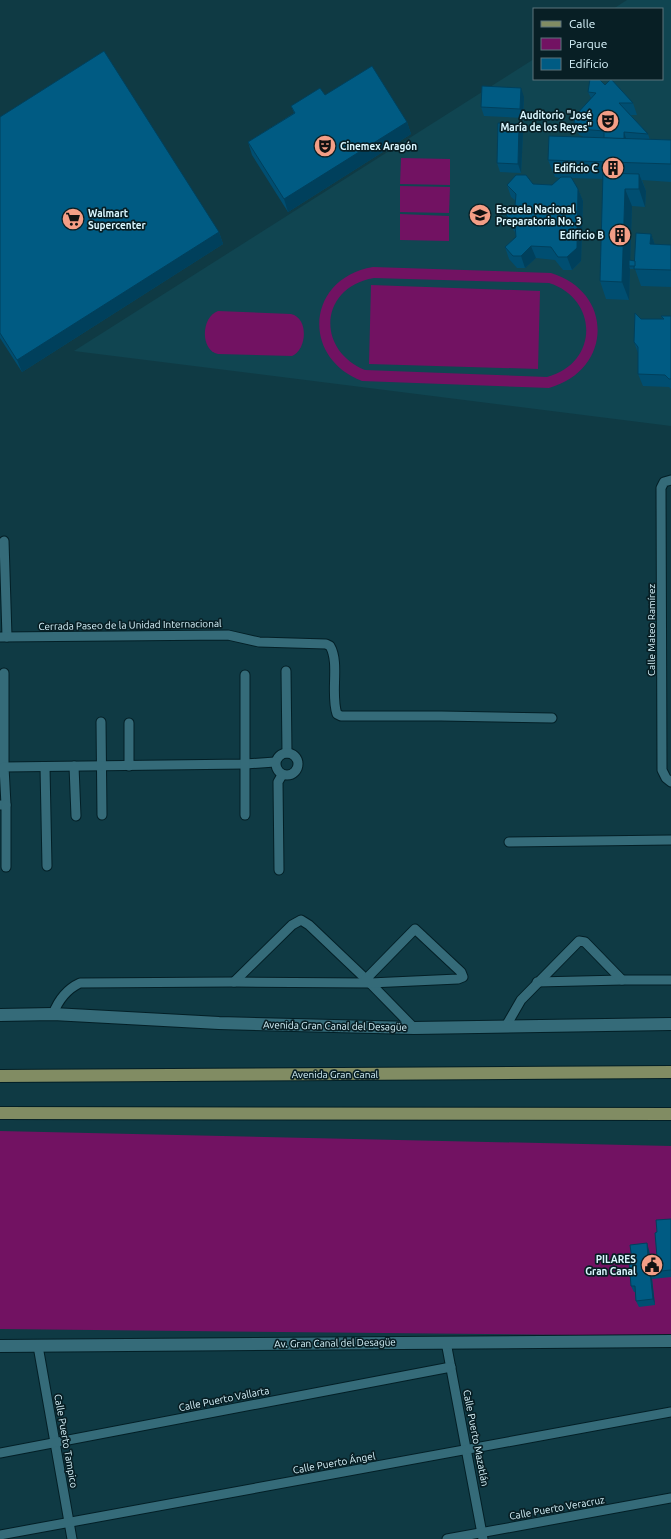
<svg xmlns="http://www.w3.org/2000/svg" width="671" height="1539" viewBox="0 0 671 1539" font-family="Ubuntu,sans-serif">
  <rect width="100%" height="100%" fill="#0f3a44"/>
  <!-- built -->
  <path fill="#104551" d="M627,0H671V426L74,351L534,59V79H662V9H613Z"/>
  <!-- green -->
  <g fill="#721262" fill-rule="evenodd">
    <path d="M401,158L450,159V185L400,184Z"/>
    <path d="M400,186L450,187L449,213L400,212Z"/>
    <path d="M400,214L449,216V241L400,240Z"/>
    <path d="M373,267L551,273C614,292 613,370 549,388L362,381C300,357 307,278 373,267ZM374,278L549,283C599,299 599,363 547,377L365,370C315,349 320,287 374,278Z"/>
    <path d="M371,285L540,291L538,369L369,364Z"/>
    <path d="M218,311L291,314C309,318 307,350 292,356L218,354C200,350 201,317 218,311Z"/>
    <path d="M0,1131L671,1146V1336L0,1329Z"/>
  </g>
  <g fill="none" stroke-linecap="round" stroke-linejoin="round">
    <!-- minor casing -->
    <g stroke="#031f26" stroke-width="11">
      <g id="minor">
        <path d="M671,480L664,482L661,488L662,770L666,778L671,782"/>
        <path d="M4,541L7,637"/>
        <path d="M0,637L228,635L259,642L326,644L330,646C340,663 330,694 337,714L341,716H441L552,718"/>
        <path d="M286,671L287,753"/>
        <path d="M101,722L102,815"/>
        <path d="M129,723V766"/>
        <circle cx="287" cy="764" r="11"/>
        <path d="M74,766L76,816"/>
        <path d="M4,767V673"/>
        <path d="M45,767L47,866"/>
        <path d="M0,805H6L4,767L245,764L275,762"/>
        <path d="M245,815V675"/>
        <path d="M509,842L671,840"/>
        <path d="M6,867V805"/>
        <path d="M279,870L278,782L282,775"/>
        <path d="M234,982L292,925L301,920L309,925L370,983L414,1028"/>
        <path d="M537,982L622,980H671"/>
        <path d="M53,1014C58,1001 67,989 80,983L234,982L370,983L458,979L463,977L461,972L415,929L366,979"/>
        <path d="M506,1026L521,1000L579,941L585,942L622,980"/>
        <path d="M446,1342L483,1539"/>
        <path d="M38,1346L72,1539"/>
        <path d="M0,1453L451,1367"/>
        <path d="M0,1535L671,1412"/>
        <path d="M447,1539L671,1498"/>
      </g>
    </g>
    <!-- tertiary casing -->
    <g stroke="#031f26" stroke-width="14">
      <g id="tertiary">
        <path d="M0,1015L53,1014L219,1023L414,1028L671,1024"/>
        <path d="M0,1346L671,1341"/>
      </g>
    </g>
    <!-- primary casing -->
    <g stroke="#031f26" stroke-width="14">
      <g id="primary">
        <path d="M0,1076L671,1072"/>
        <path d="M0,1113L671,1114"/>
      </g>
    </g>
    <!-- minor -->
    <use href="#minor" stroke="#356b79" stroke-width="9"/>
    <!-- tertiary -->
    <use href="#tertiary" stroke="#356b79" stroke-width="12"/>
    <!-- primary -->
    <use href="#primary" stroke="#818c63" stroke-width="12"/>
  </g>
  <!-- wall -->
  <g fill="#004e71">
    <path d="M605,85L633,103L637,115H631L648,134L650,140H671V182L642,180L646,191L645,207L632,206L630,260L635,261L651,234L655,245H671V287L641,286L635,269H630L629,300L606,299L600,281L603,179L571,178L578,189L583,201L581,261L572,270H563L555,260L536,258L525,268H517L509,259L505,247L516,237L515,232L511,227L506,215L515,207L516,201L511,197L507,185L533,184L552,185L560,178L555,177L548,160L583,137L582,136L579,135L574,123L591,98L588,92Z"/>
    <path d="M325,95L407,122L411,134L288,212L252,155L248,142L294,113L291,106Z"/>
    <path d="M524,97L523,118L484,116L481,107Z"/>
    <path d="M0,117L219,232L223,244L22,372L0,338Z"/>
    <path d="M519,124L523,133L521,173L500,172L497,163Z"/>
    <path d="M661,316H671V389L669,387L643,386L638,374V353L634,342L641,319H662Z"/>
    <path d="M671,1219V1277L652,1279L655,1305L639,1307L636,1301L635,1292H634L631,1286L632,1260L649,1250L650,1257H657V1232Z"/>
  </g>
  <!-- shaded-wall -->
  <g fill="#00405c">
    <path d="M521,88L524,97L523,118L520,109Z"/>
    <path d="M407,122L411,134L288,212L284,199Z"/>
    <path d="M519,124L523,133L521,173L518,164Z"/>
    <path d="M624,132L628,144H624Z"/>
    <path d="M639,174L646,191L645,207L639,189Z"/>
    <path d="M578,189L583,201L581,261L572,270L567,257Z"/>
    <path d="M625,189L632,206L630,266H629L630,269L629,300L622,282Z"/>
    <path d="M219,232L223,244L22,372L17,360Z"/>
    <path d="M651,234L657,251L650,244Z"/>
    <path d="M531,246L536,258L525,268L521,256Z"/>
    <path d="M647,1243L649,1250L651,1264L648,1258Z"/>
    <path d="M650,1272L652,1279L655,1305L653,1299Z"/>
  </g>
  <!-- building -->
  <g fill="#005b83" stroke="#00405c">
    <path d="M104,51L219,232L17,360L0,333V117Z"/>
    <path d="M372,66L407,122L284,199L248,142L295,113L291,106L320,88L325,95Z"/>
    <path d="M590,79H599L605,85L611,79L633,103H619L648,134L624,132V139L604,138V131L580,129V124L574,123L575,116L596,93L588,92Z"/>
    <path d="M482,86L521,88L520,109L481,107Z"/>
    <path d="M498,123L519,124L518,164L497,163Z"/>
    <path d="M549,136L671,140V164L548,160Z"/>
    <path d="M603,173L639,174V189H625L622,282L600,281Z"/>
    <path d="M516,175H526L533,184L552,185L561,177H571L578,189L577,248L567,257H558L551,247L531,246L521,256H513L505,247L516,237L515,225L506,215L515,207L516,194L507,185Z"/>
    <path d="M636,233L651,234L650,244L671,245V270L634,269Z"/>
    <path d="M629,260L635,261V266H629Z"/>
    <path d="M635,313L641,319H664L661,316H671V379H669L665,375L638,374V347L634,342Z"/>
    <path d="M671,1219V1270L650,1272L653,1299L636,1301L635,1286H631L629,1261L632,1260L630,1245L647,1243L648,1258L657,1257L655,1233L657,1232L656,1220Z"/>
  </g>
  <!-- icons -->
  <defs>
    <g id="theatre-disc" transform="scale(1.15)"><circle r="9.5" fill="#f49e86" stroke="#081f25"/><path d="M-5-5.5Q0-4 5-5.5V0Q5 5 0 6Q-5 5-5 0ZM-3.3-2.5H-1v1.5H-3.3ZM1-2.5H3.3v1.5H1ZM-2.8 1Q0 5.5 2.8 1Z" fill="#111"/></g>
    <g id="building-disc" transform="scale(1.15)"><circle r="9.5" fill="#f49e86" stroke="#081f25"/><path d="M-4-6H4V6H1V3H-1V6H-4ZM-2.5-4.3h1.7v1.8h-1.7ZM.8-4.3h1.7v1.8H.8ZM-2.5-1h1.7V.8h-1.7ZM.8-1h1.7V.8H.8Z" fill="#111"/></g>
    <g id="school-disc" transform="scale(1.15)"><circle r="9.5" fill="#f49e86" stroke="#081f25"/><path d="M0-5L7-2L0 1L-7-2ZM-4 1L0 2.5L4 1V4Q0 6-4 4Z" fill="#111"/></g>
    <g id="supermarket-disc" transform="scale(1.15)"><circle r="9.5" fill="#f49e86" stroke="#081f25"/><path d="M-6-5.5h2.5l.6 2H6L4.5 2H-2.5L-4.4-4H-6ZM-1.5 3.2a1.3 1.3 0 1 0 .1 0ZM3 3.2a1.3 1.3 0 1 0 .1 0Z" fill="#111"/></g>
    <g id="civic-disc" transform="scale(1.15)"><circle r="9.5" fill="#f49e86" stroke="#081f25"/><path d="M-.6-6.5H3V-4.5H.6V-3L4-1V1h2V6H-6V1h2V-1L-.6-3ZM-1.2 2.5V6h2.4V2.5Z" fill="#111"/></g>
  </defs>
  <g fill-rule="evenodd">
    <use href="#theatre-disc" x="608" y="121"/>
    <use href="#theatre-disc" x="325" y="146"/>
    <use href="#building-disc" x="613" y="168"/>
    <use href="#school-disc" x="480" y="215"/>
    <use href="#supermarket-disc" x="73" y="219"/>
    <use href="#building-disc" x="620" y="235"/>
    <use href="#civic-disc" x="652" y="1265"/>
  </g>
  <g text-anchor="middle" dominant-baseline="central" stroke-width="3.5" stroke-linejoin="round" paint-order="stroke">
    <!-- poi labels -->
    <g font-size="10" font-weight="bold" fill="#dbf7ff" stroke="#081f25" text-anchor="end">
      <text x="592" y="115">Auditorio "José<tspan x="592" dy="12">María de los Reyes"</tspan></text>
      <text x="340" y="146" text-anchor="start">Cinemex Aragón</text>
      <text x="598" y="168">Edificio C</text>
      <text x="496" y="209" text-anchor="start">Escuela Nacional<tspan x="496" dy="12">Preparatoria No. 3</tspan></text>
      <text x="88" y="213" text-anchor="start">Walmart<tspan x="88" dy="12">Supercenter</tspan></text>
      <text x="604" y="235">Edificio B</text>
      <text x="636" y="1259">PILARES<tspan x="636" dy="12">Gran Canal</tspan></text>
    </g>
    <!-- street labels -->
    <g font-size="10" fill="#dbf7ff" stroke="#081f25">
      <text transform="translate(130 625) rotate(-1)">Cerrada Paseo de la Unidad Internacional</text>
      <text transform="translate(651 630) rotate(-90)">Calle Mateo Ramírez</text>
      <text transform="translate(335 1026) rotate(1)">Avenida Gran Canal del Desagüe</text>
      <text x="335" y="1074">Avenida Gran Canal</text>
      <text transform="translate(335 1343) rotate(-1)">Av. Gran Canal del Desagüe</text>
      <text transform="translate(224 1399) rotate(-11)">Calle Puerto Vallarta</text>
      <text transform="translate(476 1438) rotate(79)">Calle Puerto Mazatlán</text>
      <text transform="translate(66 1441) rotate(80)">Calle Puerto Tampico</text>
      <text transform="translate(334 1463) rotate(-10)">Calle Puerto Ángel</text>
      <text transform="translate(557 1508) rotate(-10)">Calle Puerto Veracruz</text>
    </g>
  </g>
  <!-- legend -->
  <rect x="533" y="8" width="130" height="72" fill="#081f25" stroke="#5c757c"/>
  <rect x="541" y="21" width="20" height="6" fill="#818c63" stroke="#5c757c"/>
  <text x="569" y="28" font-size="12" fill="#dbf7ff">Calle</text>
  <rect x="541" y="38" width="20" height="12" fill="#721262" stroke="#5c757c"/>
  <text x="569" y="48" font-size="12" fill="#dbf7ff">Parque</text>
  <rect x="541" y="58" width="20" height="12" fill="#005b83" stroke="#5c757c"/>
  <text x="569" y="68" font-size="12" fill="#dbf7ff">Edificio</text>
</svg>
